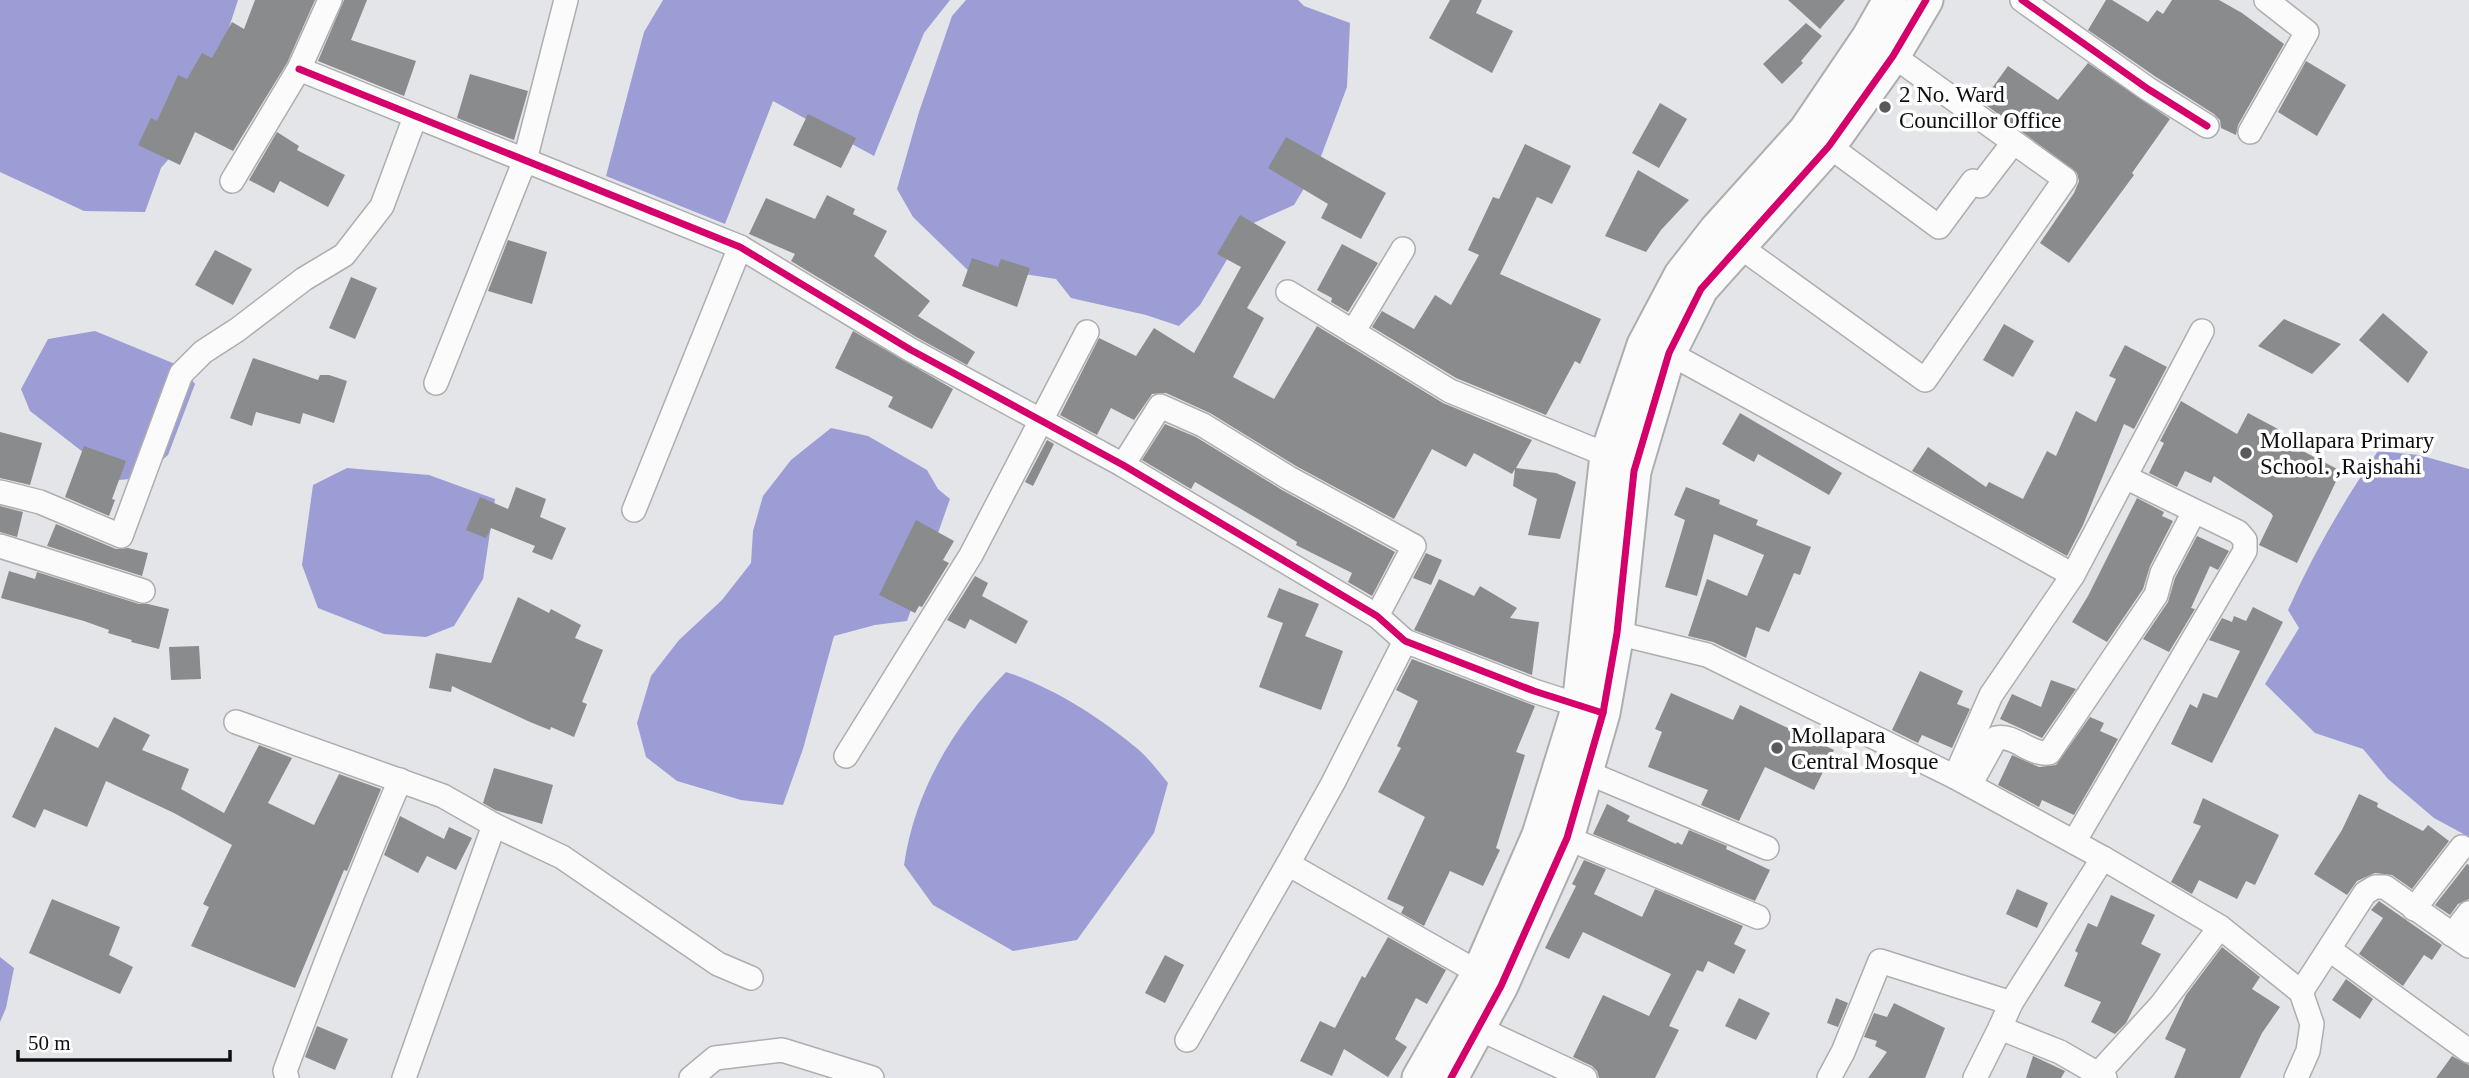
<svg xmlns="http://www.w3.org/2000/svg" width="2469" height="1078" viewBox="0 0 2469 1078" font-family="Georgia,serif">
  <rect width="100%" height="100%" fill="#e4e5e8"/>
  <!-- water -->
  <g fill="#9d9dd6">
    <path d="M0,0H238L223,46L209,112L161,168L145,212L84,211L0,172Z"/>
    <path d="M663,0H950L924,33L874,156L773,101L725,224L606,176L644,32Z"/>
    <path d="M966,0H1298L1304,6L1350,23L1347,87L1317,167L1294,205L1247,226L1200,305L1179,326L1146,315L1071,298L1056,279L1005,271L979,281L913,217L897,189L919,112L952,16Z"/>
    <path d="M95,331L180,366L195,384L168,455L141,478L119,480L30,411L21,389L48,339Z"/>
    <path d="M831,428L868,436L927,470L938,489L950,499L907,621L875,625L834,636L803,749L783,805L741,800L677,781L646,757L637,723L651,676L679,640L722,600L751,563L753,531L763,496L791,460Z"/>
    <path d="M2378,451L2419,455L2469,469V837L2434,818L2388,779L2363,749L2315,733L2265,684L2299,628L2288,610C2313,554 2343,502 2378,451Z"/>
    <path d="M347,468L429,475L495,499L483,579L454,626L426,637L384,634L318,608L302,565L313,485Z"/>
    <path d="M1006,672C1051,686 1103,719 1139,750C1150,760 1159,772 1168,783L1154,833L1077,940L1013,951L933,905L904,865C915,790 954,726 1006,672Z"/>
    <path d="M0,957L14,968L6,1008L0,1022Z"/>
  </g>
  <!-- building -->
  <g fill="#8a8b8d">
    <path d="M255,0H315L287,63L233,151L195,132L180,165L138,145L151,118L157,121L178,75L187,79L202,53L212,58L232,22L244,29Z"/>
    <path d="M344,0H367L351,40L416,61L404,96L318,61Z"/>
    <path d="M1450,0H1482L1476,13L1513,31L1492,73L1429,38Z"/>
    <path d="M1788,0H1845L1820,29Z"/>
    <path d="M2106,0H2112L2148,22L2157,10L2163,14L2172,0H2219L2242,13L2284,44L2238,125L2236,135L2221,128L2220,120L2214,114L2156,77L2088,30Z"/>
    <path d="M1806,23L1822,36L1801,61L1803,63L1782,84L1763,64Z"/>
    <path d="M2306,61L2346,85L2317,136L2278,112Z"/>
    <path d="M2088,63L2170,119L2132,173L2134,175L2069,263L2040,243L2074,193L2079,181L2077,173L1982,102L2008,66L2058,100Z"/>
    <path d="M470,74L528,91L514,140L457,118Z"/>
    <path d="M1660,103L1687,119L1659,168L1632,153Z"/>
    <path d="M808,114L856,138L841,168L793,145Z"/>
    <path d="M277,132L299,146L297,150L345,175L328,207L280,181L274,193L249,180Z"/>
    <path d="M1286,137L1386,193L1361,239L1321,218L1328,204L1268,168Z"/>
    <path d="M1525,144L1571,166L1552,204L1537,197L1500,274L1601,319L1580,364L1575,361L1546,415L1456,378L1372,327L1382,311L1414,329L1435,295L1451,305L1479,255L1468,250L1493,197L1499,199Z"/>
    <path d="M1638,170L1689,200L1661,230L1646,252L1605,236Z"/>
    <path d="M827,195L855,209L853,214L887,231L874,256L930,301L918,316L975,352L967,365L918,338L791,261L795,254L749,234L766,198L815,219Z"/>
    <path d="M1240,215L1286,242L1247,308L1264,318L1233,377L1274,399L1317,326L1443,403L1532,440L1516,468L1556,473L1576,482L1560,539L1528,535L1537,499L1513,486L1515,469L1512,474L1474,453L1466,467L1432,449L1394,519L1296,466L1210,413L1166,393L1152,394L1134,420L1111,408L1097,435L1060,415L1099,338L1136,356L1154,328L1194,353L1241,267L1217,254Z"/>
    <path d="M508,240L547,252L532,304L488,291Z"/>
    <path d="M1342,244L1378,263L1348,312L1331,302L1332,298L1317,290Z"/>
    <path d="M215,250L252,269L233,305L195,285Z"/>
    <path d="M972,258L998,267L1001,259L1030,268L1017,307L962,286Z"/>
    <path d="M351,277L377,288L355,339L329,328Z"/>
    <path d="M2383,313L2428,352L2408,383L2359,340Z"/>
    <path d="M2284,319L2341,344L2312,374L2258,346Z"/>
    <path d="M2004,324L2034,341L2013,377L1983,360Z"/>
    <path d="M853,331L953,389L932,429L888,407L893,397L835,368Z"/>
    <path d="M2125,345L2167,367L2134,429L2124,424L2083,525L2067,556L1912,471L1928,447L1986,487L1989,482L2023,499L2047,451L2056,456L2076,411L2096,422L2116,379L2109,376Z"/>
    <path d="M253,358L318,380L320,375H329L347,381L334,423L303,413L300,424L256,412L252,426L230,418Z"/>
    <path d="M2181,401L2237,434L2248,413L2278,429L2274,436L2341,471L2297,563L2259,545L2273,516L2271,513L2214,476L2211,483L2185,471L2177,487L2149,473L2164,443L2160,441Z"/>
    <path d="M1740,413L1842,473L1829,495L1758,454L1754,462L1722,444Z"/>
    <path d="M1165,424L1196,437L1282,490L1395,552L1372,596L1348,582L1352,573L1296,545L1297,542L1195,482L1191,489L1142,460Z"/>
    <path d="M0,432L42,443L30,485L0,478Z"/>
    <path d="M1047,440L1054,444L1033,486L1025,482Z"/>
    <path d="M84,446L126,461L112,499L115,500L109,516L65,497Z"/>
    <path d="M516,487L546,499L540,517L566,528L552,560L532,552L535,546L491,528L486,538L466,530L480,497L508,509Z"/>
    <path d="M1686,487L1720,500L1719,504L1758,520L1756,525L1811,547L1800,575L1794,573L1769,632L1756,627L1746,658L1713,642L1688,636L1707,579L1747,596L1764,555L1714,534L1697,596L1665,587L1685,520L1674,515Z"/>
    <path d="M2137,498L2164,512L2162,516L2173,521L2150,566L2143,589L2107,642L2072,622L2088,596Z"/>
    <path d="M0,506L23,512L17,537L0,532Z"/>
    <path d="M916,520L954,541L943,560L949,563L922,607L919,606L915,613L879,595Z"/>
    <path d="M56,524L116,549L128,548L148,553L142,576L47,546Z"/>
    <path d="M2197,536L2229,551L2218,570L2210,566L2191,608L2195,609L2169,652L2143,639L2168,602L2175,578Z"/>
    <path d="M1426,553L1442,560L1431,585L1413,578Z"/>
    <path d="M9,571L35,579L37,572L139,604H148L169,609L159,649L131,642L132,640L108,633L109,630L84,621L1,598Z"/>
    <path d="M975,576L988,583L982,596L1028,621L1016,644L970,619L965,629L947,620Z"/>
    <path d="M1439,579L1474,596L1480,586L1517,608L1510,618L1539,622L1532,675L1414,630Z"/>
    <path d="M1279,588L1319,604L1305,636L1343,651L1321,710L1259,687L1283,623L1267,617Z"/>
    <path d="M518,597L549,613L551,609L581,625L575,638L603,650L582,702L587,704L574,737L551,727L550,730L530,722L452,686L451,692L429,688L436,653L491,663Z"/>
    <path d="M2253,607L2283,622L2212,763L2171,744L2190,704L2197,708L2203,693L2217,698L2240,651L2209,640L2222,618L2232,622L2234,616L2246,621Z"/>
    <path d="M199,646L201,679L171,680L169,647Z"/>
    <path d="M1412,659L1535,706L1516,752L1525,755L1496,848L1500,850L1483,886L1450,871L1424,926L1401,913L1404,907L1387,899L1425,817L1378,792L1401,748L1397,746L1418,701L1396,690Z"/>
    <path d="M1920,671L1963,691L1957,704L1970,709L1952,748L1922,735L1918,743L1892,730Z"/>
    <path d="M2051,680L2076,689L2042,738L2000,719L2012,694L2041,707Z"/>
    <path d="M1671,693L1733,720L1740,705L1834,750L1814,790L1765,767L1739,821L1701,805L1708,790L1648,767L1662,732L1655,729Z"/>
    <path d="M114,717L150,735L142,750L189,769L181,789L224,813L259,745L292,758L268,803L314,825L339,774L381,789L347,871L344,870L295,988L191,946L209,907L203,904L232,845L174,813L106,781L87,827L44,809L35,828L12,817L55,727L98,748Z"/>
    <path d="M2090,717L2104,723L2100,731L2118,739L2074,815L2042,800L2039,807L1998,785L2012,755L2039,767L2056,765Z"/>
    <path d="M494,768L553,785L542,824L495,810L483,803Z"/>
    <path d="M2359,794L2378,803L2377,807L2423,831L2428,825L2449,841L2412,889L2392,875L2375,873L2357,881L2347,895L2314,874L2342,830Z"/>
    <path d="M2203,798L2279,835L2255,885L2246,881L2237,899L2199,880L2192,894L2171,882L2201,826L2193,823Z"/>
    <path d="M1607,804L1630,816L1627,821L1676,844L1677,842L1682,845L1689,830L1727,846L1726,849L1770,870L1755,901L1593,834Z"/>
    <path d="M400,816L444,839L449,827L472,838L456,870L427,856L418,873L384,855Z"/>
    <path d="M1584,860L1606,869L1594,894L1642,917L1655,889L1743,926L1734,944L1746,950L1734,974L1708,961L1703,972L1697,970L1669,1026L1679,1030L1655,1078H1599L1597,1071L1592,1066L1573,1057L1603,995L1649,1016L1671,974L1583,932L1569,959L1545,948L1576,886L1572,884Z"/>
    <path d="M2467,864L2469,865V899L2458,904L2450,915L2435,905Z"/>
    <path d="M2017,889L2048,903L2037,928L2006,914Z"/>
    <path d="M2111,895L2155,915L2141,944L2161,954L2126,1023L2115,1034L2091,1022L2101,1002L2064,986L2078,953L2075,951L2088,923L2097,927Z"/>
    <path d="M52,899L120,927L109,955L133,967L120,994L29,953Z"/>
    <path d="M2379,901L2442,945L2432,960L2424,955L2403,986L2359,954L2383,918L2371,910Z"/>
    <path d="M1388,937L1446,970L1427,1004L1416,998L1395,1039L1407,1047L1388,1077L1344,1049L1332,1076L1300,1061L1320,1021L1335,1028L1362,976L1365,978Z"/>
    <path d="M2222,947L2260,977L2252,989L2280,1007L2262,1033L2240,1078H2174L2186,1049L2165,1039L2186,995Z"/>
    <path d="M1165,955L1184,965L1165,1003L1145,993Z"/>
    <path d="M2346,979L2373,999L2360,1019L2332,1000Z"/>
    <path d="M1739,998L1770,1013L1756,1040L1725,1026Z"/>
    <path d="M1836,998L1848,1003L1838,1027L1827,1023Z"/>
    <path d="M1894,1003L1945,1028L1925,1078H1868L1887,1052L1875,1046L1877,1041L1864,1037L1874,1013L1887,1017Z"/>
    <path d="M317,1026L348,1039L335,1070L305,1057Z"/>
    <path d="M2033,1056L2065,1071L2061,1078H2026Z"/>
    <path d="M2452,1056L2469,1065V1078H2436Z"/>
  </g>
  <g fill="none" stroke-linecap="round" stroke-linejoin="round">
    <!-- street casing -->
    <g stroke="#aeaeb0" stroke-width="26">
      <g id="street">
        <path d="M2022,0L2148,89L2207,126"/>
        <path d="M299,69L740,247L911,350L1123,465L1377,616L1405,641L1534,691L1593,710"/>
        <path d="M2250,132L2307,32L2266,0"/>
        <path d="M1829,146L1939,227L1973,181L1980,186L2013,143"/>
        <path d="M232,181L299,69L330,0"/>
        <path d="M1739,246L1925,380L2065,179L1881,47"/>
        <path d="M1288,292L1450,391L1607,455"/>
        <path d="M1353,332L1403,249"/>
        <path d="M1669,353L2073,575L1991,695L1955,777"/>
        <path d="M436,383L525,160L566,0"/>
        <path d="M1123,465L1160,406L1203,425L1289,478L1414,546L1377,616"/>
        <path d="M0,492L40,502L121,536L181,374L203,352L237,330L304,279L344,255L382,206L415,117"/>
        <path d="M634,510L740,247"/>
        <path d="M0,546L143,591"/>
        <path d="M2073,575L2202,331"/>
        <path d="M1604,632L1617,633L1707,655L1955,777L2103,858L2220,927L2301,992L2312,1024L2308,1051L2296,1078"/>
        <path d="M1405,641L1333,783L1288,864L1479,973"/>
        <path d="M236,722L443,796L494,825L562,857L718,964L751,978"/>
        <path d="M846,756L971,555L1087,332"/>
        <path d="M1586,772L1767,848"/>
        <path d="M1970,785L1996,738C2015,734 2031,756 2049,753L2156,595L2162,573L2194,512"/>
        <path d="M1567,838L1758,917"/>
        <path d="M2074,842L2245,551V540L2238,532L2125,477"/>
        <path d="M2414,909L2462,847"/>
        <path d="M2452,935L2469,913"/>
        <path d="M2330,950L2469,1051"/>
        <path d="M2301,992L2365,893L2375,887H2385L2469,946"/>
        <path d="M2011,1003L2103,858"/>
        <path d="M1480,1029L1585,1078"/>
        <path d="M1187,1040L1288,864"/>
        <path d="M2098,1074L2161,1005L2220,927"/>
        <path d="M287,1078L285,1071C321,973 359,876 400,780"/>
        <path d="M404,1078L494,825"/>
        <path d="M691,1078L715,1058L782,1050L872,1078"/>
        <path d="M1829,1078L1843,1052L1880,961L2011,1003L2000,1028L2060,1052L2105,1078"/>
        <path d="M1975,1078L2000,1028"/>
      </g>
    </g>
    <!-- secondary casing -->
    <g stroke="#aeaeb0" stroke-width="37">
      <g id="secondary">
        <path d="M1419,1078L1479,973L1539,835L1579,706L1607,455L1644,345L1681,275L1716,230L1806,130L1869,37L1890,0"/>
        <path d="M1451,1078L1501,986L1567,838L1603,713L1617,633L1634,471L1669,353L1701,289L1829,146L1893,56L1926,0"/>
      </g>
    </g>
    <!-- street -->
    <use href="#street" stroke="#fbfbfc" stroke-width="23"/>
    <!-- secondary -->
    <use href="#secondary" stroke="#fbfbfc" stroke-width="33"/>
    <!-- cycleway casing -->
    <g stroke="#fff" stroke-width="11">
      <g id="cycleway">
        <path d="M2022,0L2148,89L2207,126"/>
        <path d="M299,69L740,247L911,350L1123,465L1377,616L1405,641L1534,691L1603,713"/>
        <path d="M1451,1078L1501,986L1567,838L1603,713L1617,633L1634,471L1669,353L1701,289L1829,146L1893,56L1926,0"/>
      </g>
    </g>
    <!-- cycleway -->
    <use href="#cycleway" stroke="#d6006c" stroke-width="7"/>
  </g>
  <!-- markers -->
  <g fill="#5a5a5c" stroke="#fff" stroke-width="2.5">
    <circle cx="1885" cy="107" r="7"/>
    <circle cx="2246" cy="453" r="7"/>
    <circle cx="1777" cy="748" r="7"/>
  </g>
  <g text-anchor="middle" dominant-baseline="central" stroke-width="7" stroke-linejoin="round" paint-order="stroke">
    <!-- poi labels -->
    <g font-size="23" fill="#0f0f11" stroke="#fff" text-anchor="start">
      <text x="1899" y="94">2 No. Ward<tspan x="1899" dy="26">Councillor Office</tspan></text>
      <text x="2260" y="440">Mollapara Primary<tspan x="2260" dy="26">School. ,Rajshahi</tspan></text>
      <text x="1791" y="735">Mollapara<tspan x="1791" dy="26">Central Mosque</tspan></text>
    </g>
  </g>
  <!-- scale -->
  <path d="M18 1050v10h212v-10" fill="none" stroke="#0f0f11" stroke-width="3.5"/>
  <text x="28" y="1050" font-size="21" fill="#0f0f11" stroke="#ffffff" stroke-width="5" paint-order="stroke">50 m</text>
</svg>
